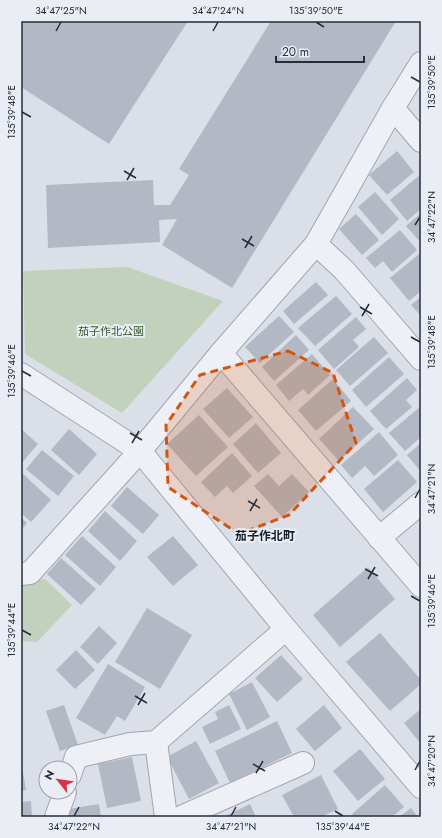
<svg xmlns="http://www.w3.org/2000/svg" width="442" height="838" viewBox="0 0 442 838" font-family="Jost,'Noto Sans JP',sans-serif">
  <rect width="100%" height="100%" fill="#dbdfe7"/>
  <!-- green -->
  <g fill="#c1d1bb">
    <path d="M127,267L223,301L122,413L25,354L23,271Z"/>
    <path d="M45,579L72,605L37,642L21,641V584Z"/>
  </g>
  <!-- building -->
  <g fill="#b2b8c4">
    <path d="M21,21H188L109,144L21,87Z"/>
    <path d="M271,21H396L232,288L162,245L177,219L159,220L160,242L48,248L46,185L153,180L154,205H170L189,175L179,169Z"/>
    <path d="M397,151L414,172L387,195L369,175Z"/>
    <path d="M421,174V209L407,221L390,200Z"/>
    <path d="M375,192L399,219L382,235L358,207Z"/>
    <path d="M421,213V243L406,226Z"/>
    <path d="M356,214L379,240L362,255L339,229Z"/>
    <path d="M400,230L417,250L392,272L383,261L375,268L366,258Z"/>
    <path d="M419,254L421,256V291L409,301L390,278Z"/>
    <path d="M316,282L328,295L294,324L283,311Z"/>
    <path d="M336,296L352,314L315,346L298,328Z"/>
    <path d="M421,297V316L411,305Z"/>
    <path d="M279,316L294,332L260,363L245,347Z"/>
    <path d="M356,317L366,329L353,340L359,347L334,369L318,350Z"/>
    <path d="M296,335L309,350L274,381L262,367Z"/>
    <path d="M374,337L388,353L350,386L336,370Z"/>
    <path d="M312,354L330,375L308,395L303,389L289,401L276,385Z"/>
    <path d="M389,357L404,374L366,407L352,390Z"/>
    <path d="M407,378L417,390L406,400L412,407L386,429L370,411Z"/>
    <path d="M333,379L351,401L316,431L298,410Z"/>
    <path d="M227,388L253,417L229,438L203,409Z"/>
    <path d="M421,406V437L405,451L389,433Z"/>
    <path d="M353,407L374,429L339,461L319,439Z"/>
    <path d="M199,415L228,447L196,476L167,444Z"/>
    <path d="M256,423L281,453L258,473L233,444Z"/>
    <path d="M21,429L38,444L21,464Z"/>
    <path d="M69,429L97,454L79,475L51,450Z"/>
    <path d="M379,432L398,455L374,476L365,466L352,478L341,465Z"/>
    <path d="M421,443V472L407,455Z"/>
    <path d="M42,450L74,476L58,496L26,469Z"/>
    <path d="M232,453L252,476L233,493L227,486L215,497L201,482Z"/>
    <path d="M398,460L417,482L383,512L364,489Z"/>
    <path d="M21,472L51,500L31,522L21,513Z"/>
    <path d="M268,474L279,486L292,474L309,492L282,517L254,486Z"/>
    <path d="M127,487L159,515L143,534L111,506Z"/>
    <path d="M105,511L137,541L120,561L88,531Z"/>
    <path d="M21,517L27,523L21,530Z"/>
    <path d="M82,536L116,567L100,586L65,555Z"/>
    <path d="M173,536L198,565L173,586L147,557Z"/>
    <path d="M61,558L96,589L81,605L47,574Z"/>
    <path d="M368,567L395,599L340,647L313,615Z"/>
    <path d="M147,608L192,635L160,689L115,662Z"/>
    <path d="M99,626L117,643L98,664L80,647Z"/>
    <path d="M380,633L421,680V684L390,711L346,662Z"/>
    <path d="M76,650L95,670L75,689L56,670Z"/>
    <path d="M281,655L303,679L277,702L255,678Z"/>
    <path d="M108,664L145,687L125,721L117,716L105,735L76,718Z"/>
    <path d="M252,682L270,717L247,730L229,694Z"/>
    <path d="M64,705L78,745L60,751L46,711Z"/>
    <path d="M229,705L241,729L210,744L202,727L218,719L215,712Z"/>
    <path d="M324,705L342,728L315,751L296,729Z"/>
    <path d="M421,709V744L404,723Z"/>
    <path d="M277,721L292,753L230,783L215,751Z"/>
    <path d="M196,741L219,783L189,799L167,757Z"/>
    <path d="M360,749L385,779L358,801L333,771Z"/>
    <path d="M132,757L141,801L107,808L98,764Z"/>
    <path d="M21,761L26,790L21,791Z"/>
    <path d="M321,775L338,809L321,817H294L282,795Z"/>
    <path d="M385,785L404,807L392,817H355L352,814Z"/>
    <path d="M31,801L32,817H21V802Z"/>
    <path d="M99,804L101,817H70L69,809Z"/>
    <path d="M250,804L256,817H223Z"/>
    <path d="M411,808L418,817H399Z"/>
  </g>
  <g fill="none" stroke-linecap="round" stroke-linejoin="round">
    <!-- minor casing -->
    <g stroke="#a0a6b1" stroke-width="24">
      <g id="minor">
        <path d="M393,108L421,141"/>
        <path d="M316,244L344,270L421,359"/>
        <path d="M221,353L421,586"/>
        <path d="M21,374L140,451L286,629L421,787"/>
        <path d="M379,538L421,503"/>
        <path d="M21,574L30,573L140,451L221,353L316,244L393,108L421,63"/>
        <path d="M156,742L166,817"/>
        <path d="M70,775L76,757L130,744L156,742L286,629"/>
        <path d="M56,817L65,792"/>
        <path d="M181,817L303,763"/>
      </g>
    </g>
    <!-- minor -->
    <use href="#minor" stroke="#eef0f5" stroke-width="22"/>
  </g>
  <!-- marked area -->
  <path fill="#d45511" fill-opacity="0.2" stroke="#d45511" stroke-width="3" stroke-dasharray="8 5" stroke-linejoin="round" d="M288,351L333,373L356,443L289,515L239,534L168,487L166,425L200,375Z"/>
  <!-- ticks -->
  <path fill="none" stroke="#242d3d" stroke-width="1.5" d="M316,22L324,27M56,31L61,22M213,31L218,22M411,77L420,82M22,112L31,117M124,171L136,178M127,180L134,168M415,225L420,217M242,239L254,246M245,248L252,236M360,307L372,314M362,316L369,304M411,337L420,342M22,371L31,376M130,433L142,440M132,443L139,431M415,498L420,489M248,501L260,508M250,511L257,499M365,569L378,576M368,579L375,567M411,596L420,601M22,630L31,635M135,696L147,703M138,705L145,693M253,764L265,771M415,770L420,761M256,773L263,761M335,811L343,816M74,816L79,807M231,816L236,807"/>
  <g text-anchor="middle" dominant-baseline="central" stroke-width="4" stroke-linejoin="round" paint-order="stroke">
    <!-- park labels -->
    <g font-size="11" fill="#385a30" stroke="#eaeef4">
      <text x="111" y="331">茄子作北公園</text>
    </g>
    <!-- neighbourhood labels -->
    <g font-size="12" font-weight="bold" fill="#171e2e" stroke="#eaeef4">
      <text x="265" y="536">茄子作北町</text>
    </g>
  </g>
  <!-- border -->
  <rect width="442" height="838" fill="none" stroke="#eaeef4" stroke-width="44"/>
  <!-- north arrow -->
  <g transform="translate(58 780) rotate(300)"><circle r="19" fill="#eaeef4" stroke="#9ba1ab"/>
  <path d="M0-3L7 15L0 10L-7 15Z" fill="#d7344c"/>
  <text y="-6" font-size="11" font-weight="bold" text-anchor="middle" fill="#242d3d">N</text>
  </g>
  <!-- scale -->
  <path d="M276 56v6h88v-6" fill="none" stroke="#242d3d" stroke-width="2"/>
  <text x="282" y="56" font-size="12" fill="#242d3d" stroke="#eaeef4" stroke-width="3" paint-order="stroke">20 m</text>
  <rect x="22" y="22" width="398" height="794" fill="none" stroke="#242d3d" stroke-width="1.5"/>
  <g font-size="10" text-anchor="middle" fill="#242d3d">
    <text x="61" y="14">34°47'25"N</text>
    <text x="218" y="14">34°47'24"N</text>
    <text x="316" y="14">135°39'50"E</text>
    <text transform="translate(431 82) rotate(-90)" y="4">135°39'50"E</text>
    <text transform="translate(11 112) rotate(-90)" y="4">135°39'48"E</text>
    <text transform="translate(431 217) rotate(-90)" y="4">34°47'22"N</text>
    <text transform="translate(431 342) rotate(-90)" y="4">135°39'48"E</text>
    <text transform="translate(11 371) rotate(-90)" y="4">135°39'46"E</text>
    <text transform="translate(431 489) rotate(-90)" y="4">34°47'21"N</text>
    <text transform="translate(431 601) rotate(-90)" y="4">135°39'46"E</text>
    <text transform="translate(11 630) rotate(-90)" y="4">135°39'44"E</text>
    <text transform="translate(431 761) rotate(-90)" y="4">34°47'20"N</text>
    <text x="74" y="830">34°47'22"N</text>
    <text x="231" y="830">34°47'21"N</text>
    <text x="343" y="830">135°39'44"E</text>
  </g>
</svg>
